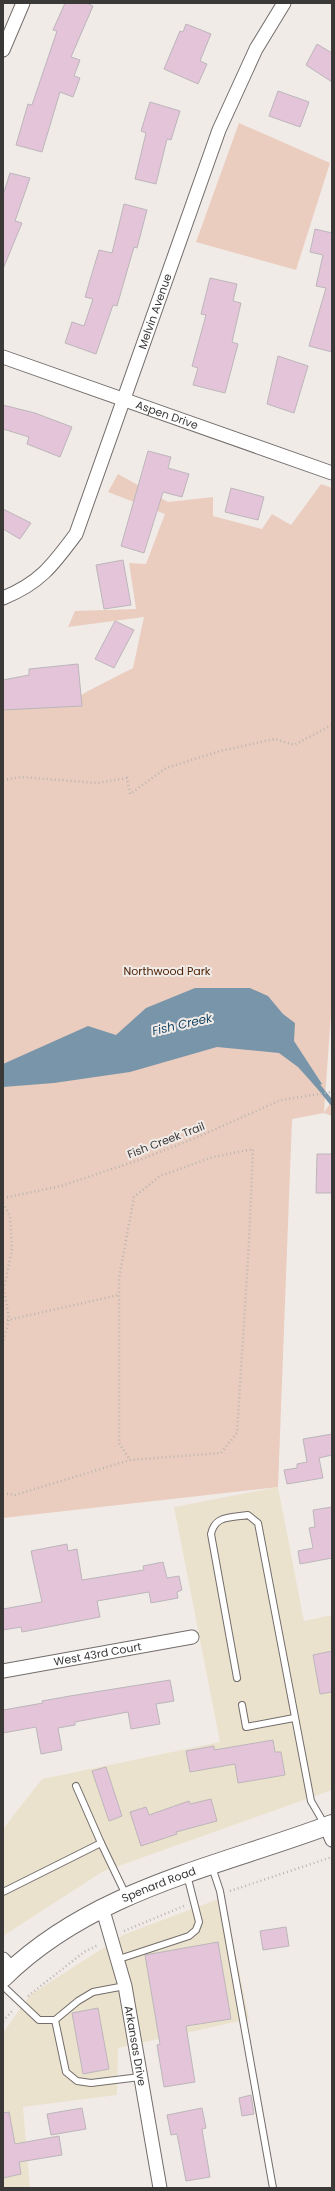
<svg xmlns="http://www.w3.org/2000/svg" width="335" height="2191" viewBox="0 0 335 2191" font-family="Poppins,sans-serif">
  <rect width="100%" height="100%" fill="#f1ebe8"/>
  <!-- commercial -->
  <g fill="#ebe2cd">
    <path d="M278,1487L304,1621L332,1615V1790L102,1872L3,1936V1829L42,1779L220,1742L174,1507Z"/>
    <path d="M224,1897L249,2019L118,2048L117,2095L23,2107L30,2188H3V2033L30,1995L125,1934Z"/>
  </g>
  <!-- green -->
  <g fill="#eacdbe">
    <path d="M239,123L330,163L296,270L196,242Z"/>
    <path d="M118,474L168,502L213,497V516L262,529L272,514L291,525L321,484L332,488V1000L324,1112L332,1101V1116L324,1113L292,1119L278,1487L3,1518V699L64,706L88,691L133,668L144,617L68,627L75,611L136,609L129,563L146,564L165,514L108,492Z"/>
  </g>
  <!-- water -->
  <path fill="#7995aa" d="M195,988H250L268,996L283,1014L295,1023L294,1041L322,1084L316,1087L298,1067L279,1053L217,1047L130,1072L54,1083L3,1087V1064L88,1026L116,1035L146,1008Z"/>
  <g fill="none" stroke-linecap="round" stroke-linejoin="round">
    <!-- stream -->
    <path stroke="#7995aa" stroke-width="5" d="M315,1082L332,1103"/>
  </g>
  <!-- building -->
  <g fill="#e3c4d9" stroke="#bcb6ba">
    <path d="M65,3H86L93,6L71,57L80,60L74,76L80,78L73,97L60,92L42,152L16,145L28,104L32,105L57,31L53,30Z"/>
    <path d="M186,24L211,34L200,61L207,64L198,84L164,69L180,31L183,32Z"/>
    <path d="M317,44L332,53V82L306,65Z"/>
    <path d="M278,91L309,102L300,127L269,116Z"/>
    <path d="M150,102L180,111L171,140L167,139L156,184L135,179L146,133L141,131Z"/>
    <path d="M10,173L30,178L15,221L22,223L3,269V195Z"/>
    <path d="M124,204L147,210L137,248L134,247L117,306L113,305L96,354L65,343L72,322L84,326L93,299L85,297L99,250L112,253Z"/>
    <path d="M315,229L332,233V352L309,346L326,288L316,286L323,255L310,252Z"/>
    <path d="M210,278L237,284L233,301L241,303L232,342L238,344L225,393L193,385L198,368L192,366L206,315L201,314Z"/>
    <path d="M278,356L308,366L294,413L267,404Z"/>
    <path d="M3,405L35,413L72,427L60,457L27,444L29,437L3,429Z"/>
    <path d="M148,451L171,457L168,468L189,474L182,497L163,492L144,553L121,546Z"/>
    <path d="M231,488L264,497L258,520L225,512Z"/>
    <path d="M3,509L31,523L20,539L3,529Z"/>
    <path d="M123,560L131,605L104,609L96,565Z"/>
    <path d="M115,621L134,630L114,668L95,659Z"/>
    <path d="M78,664L82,706L3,710V680L29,675V669Z"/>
    <path d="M317,1154H332V1193H316Z"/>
    <path d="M332,1434V1455L319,1458L323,1478L287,1484L284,1470L297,1468V1464L307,1462L303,1439Z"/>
    <path d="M332,1507V1558L300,1564L298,1551L313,1548L309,1528L315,1527L313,1510Z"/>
    <path d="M67,1544L68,1551L77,1549L82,1580L144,1570L143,1566L163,1562L167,1578L179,1576L182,1590L177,1592L178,1598L151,1603L149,1592L97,1601L100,1617L22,1632L21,1627L3,1630V1609L42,1602L31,1551Z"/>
    <path d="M332,1651V1692L320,1694L313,1655Z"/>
    <path d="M170,1680L174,1701L156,1704L160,1724L131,1729L128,1712L75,1722V1725L58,1728L62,1750L41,1754L36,1727L3,1733V1710L43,1703L42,1701L70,1696Z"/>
    <path d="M273,1740L275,1752H281L285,1775L238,1783L235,1764L190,1772L186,1751L214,1746V1750Z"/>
    <path d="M106,1767L122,1816L109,1821L92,1771Z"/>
    <path d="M211,1799L217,1821L176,1832L177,1834L141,1846L130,1812L146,1807L149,1815L189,1801L190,1804Z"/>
    <path d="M286,1927L289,1946L263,1950L260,1931Z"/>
    <path d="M218,1942L231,2019L186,2026L195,2082L164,2087L157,2045L160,2044L145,1955Z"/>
    <path d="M98,2008L109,2069L83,2074L72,2013Z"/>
    <path d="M251,2095L254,2114L242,2116L239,2098Z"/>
    <path d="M82,2108L86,2129L51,2135L47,2114Z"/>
    <path d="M202,2108L206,2128L202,2129L210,2177L186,2181L177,2134L171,2135L167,2115Z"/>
    <path d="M9,2112L15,2144L59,2136L62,2155L19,2162L21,2174L3,2178V2113Z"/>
  </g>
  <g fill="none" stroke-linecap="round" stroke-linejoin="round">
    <!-- service casing -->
    <g stroke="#736d6b" stroke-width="8">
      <g id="service">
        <path d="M237,1678L211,1534C215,1515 231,1518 248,1515L258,1523L311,1801L325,1825"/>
        <path d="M242,1705L246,1727L294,1718"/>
        <path d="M76,1786L101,1843"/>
        <path d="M212,1867L220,1891L273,2188"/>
        <path d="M3,1892L101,1843L126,1895"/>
        <path d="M119,1959L189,1936L196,1930L199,1922L187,1875"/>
        <path d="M3,1986L39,2020H55L78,2001L93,1992L125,1986"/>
        <path d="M55,2020L66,2072L77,2081L91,2083L140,2077"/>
      </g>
    </g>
    <!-- minor casing -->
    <g stroke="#736d6b" stroke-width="15">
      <g id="minor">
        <path d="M3,50L23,3"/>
        <path id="s1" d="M3,357L332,473"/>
        <path id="s2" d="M3,598C40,583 53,565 76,534L219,130L256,49L284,3"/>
        <path id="s3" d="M3,1671L192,1637"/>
        <path d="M326,1826L332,1840"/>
        <path id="s4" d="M102,1907L125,1986L160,2188"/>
        <path d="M3,1959L12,1969"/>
      </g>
    </g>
    <!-- secondary casing -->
    <g stroke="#736d6b" stroke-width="20">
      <g id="secondary">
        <path id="s5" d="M3,1978C93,1889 218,1867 332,1824"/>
      </g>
    </g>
    <!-- path -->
    <g stroke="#bab5b2" stroke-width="2.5" stroke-dasharray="1 3" stroke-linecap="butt">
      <path d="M3,780L21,777L97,783L127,778L130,794L166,768L220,751L275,739L294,745L332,725"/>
      <path d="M3,1198L61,1186L142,1159L193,1139L281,1100L332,1092"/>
      <path d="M3,1203L10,1216L12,1249L4,1289L9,1319L3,1343"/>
      <path d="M3,1321L119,1295"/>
      <path d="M3,1493L15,1495L130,1460L221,1453L237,1433L249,1243L253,1149L213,1157L160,1176L134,1197L119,1278V1443L130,1460"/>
      <path d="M230,1891L332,1857"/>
      <path d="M124,1931L184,1906"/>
      <path d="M28,1996L84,1952L98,1945"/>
      <path d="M3,2021L13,2010"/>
    </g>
    <!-- service -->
    <use href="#service" stroke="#fff" stroke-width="6"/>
    <!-- minor -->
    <use href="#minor" stroke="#fff" stroke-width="13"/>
    <!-- secondary -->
    <use href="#secondary" stroke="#fff" stroke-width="18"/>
  </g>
  <g text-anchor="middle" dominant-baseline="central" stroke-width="4" stroke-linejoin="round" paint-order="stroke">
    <!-- street labels -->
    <g font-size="11" fill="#3b3938" stroke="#f1ebe8">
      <text stroke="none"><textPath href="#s2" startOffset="335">Melvin Avenue</textPath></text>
      <text stroke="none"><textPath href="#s1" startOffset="174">Aspen Drive</textPath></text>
      <text transform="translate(166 1140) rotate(-21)">Fish Creek Trail</text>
      <text stroke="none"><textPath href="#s3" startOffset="96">West 43rd Court</textPath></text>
      <text stroke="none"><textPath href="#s5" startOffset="183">Spenard Road</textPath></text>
      <text stroke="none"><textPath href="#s4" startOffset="143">Arkansas Drive</textPath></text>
    </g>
    <!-- park labels -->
    <g font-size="11" fill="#4c2205" stroke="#f1ebe8">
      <text x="167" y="971">Northwood Park</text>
    </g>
    <!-- water labels -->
    <g font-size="12" font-style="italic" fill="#154666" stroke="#f1ebe8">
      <text transform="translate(182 1024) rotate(-13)">Fish Creek</text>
    </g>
  </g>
  <!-- border -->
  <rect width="335" height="2191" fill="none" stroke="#3b3938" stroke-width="8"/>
</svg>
